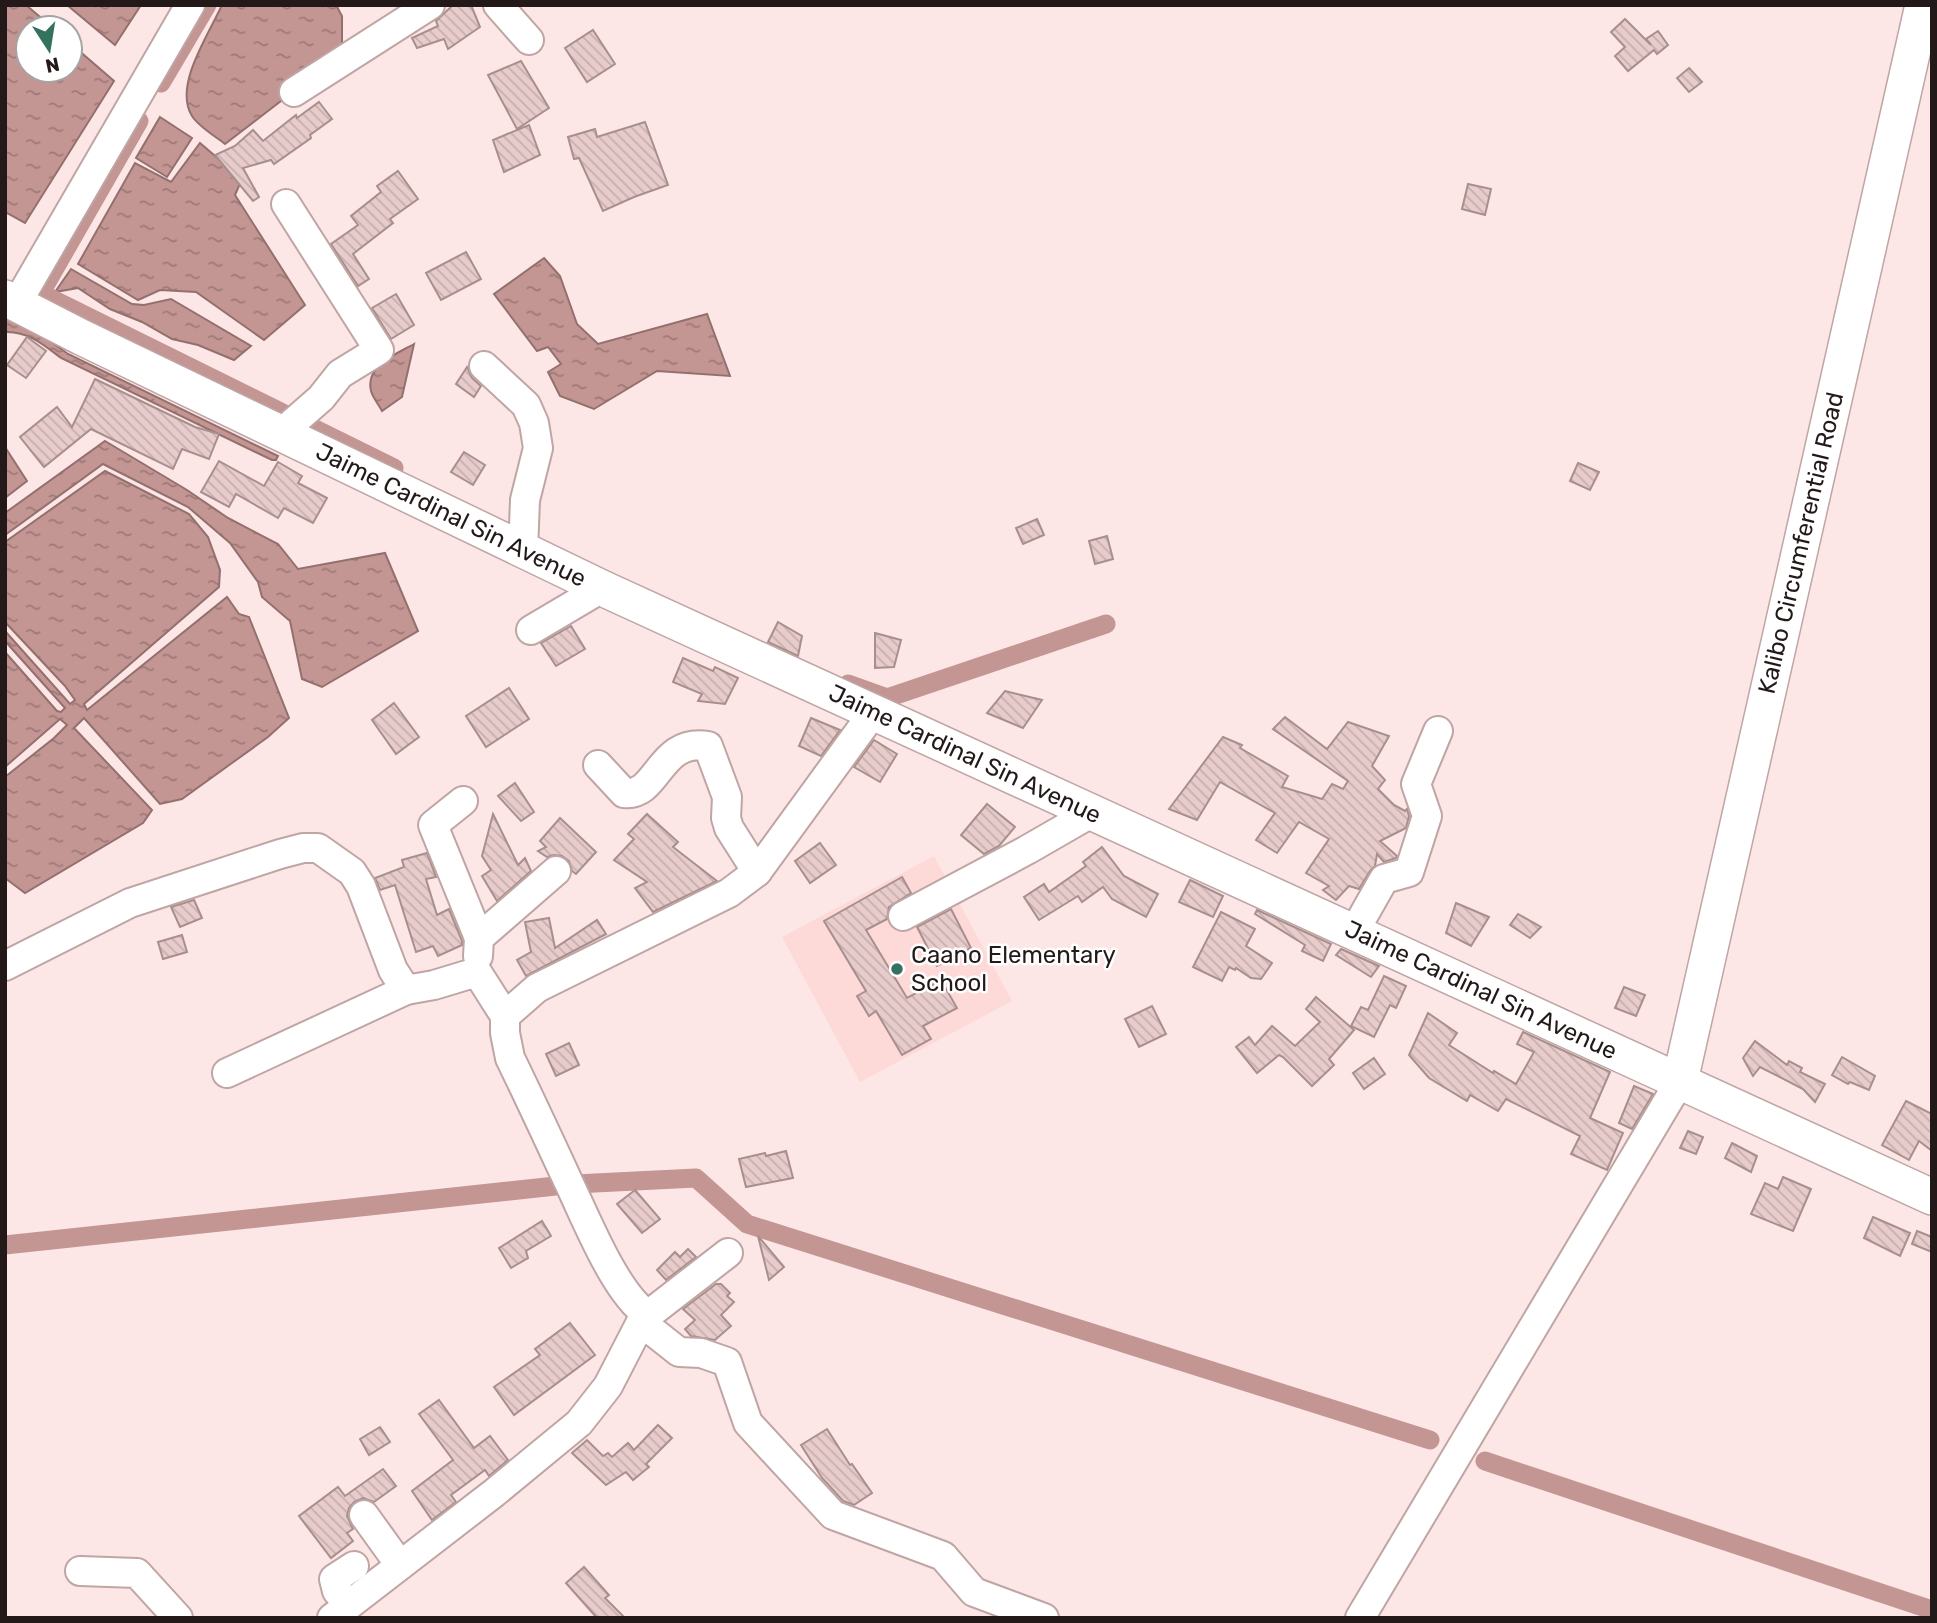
<svg xmlns="http://www.w3.org/2000/svg" width="1937" height="1623" viewBox="0 0 1937 1623" font-family="Rubik,sans-serif">
  <defs>
    <pattern id="water-ripples" width="26" height="14" patternUnits="userSpaceOnUse" patternTransform="scale(1.75)"><rect width="26" height="14" fill="#c39593"/><path d="M2 4q2-2 4 0t4 0M15 11q2-2 4 0t4 0" fill="none" stroke="#9e7977"/></pattern>
    <pattern id="building-back-hatch" width="6" height="6" patternUnits="userSpaceOnUse" patternTransform="scale(1.75)"><rect width="6" height="6" fill="#e7cccb"/><path d="M-1 5l2 2M0 0l6 6M5-1l2 2" fill="none" stroke="#c6afae"/></pattern>
  </defs>
  <rect width="100%" height="100%" fill="#fde7e6"/>
  <!-- built -->
  <path fill="#fdd9d8" d="M934,856L1012,1001L860,1082L782,937Z"/>
  <!-- water -->
  <g fill="url(#water-ripples)" stroke="#93706e" stroke-width="2">
    <path d="M5,5H26L53,28H28V70H70V43L114,81L25,223L5,212Z"/>
    <path d="M67,5H141L115,45Z"/>
    <path d="M222,5H336L342,16V54L225,144C215,136 199,127 192,116C173,86 209,34 222,5Z"/>
    <path d="M160,117L192,138L167,177L136,158Z"/>
    <path d="M200,143L242,179L235,195L305,305L264,340L196,292L160,290L138,300L78,264L135,163L171,182Z"/>
    <path d="M544,258L560,276L577,324L598,344L707,314L730,376L657,371L594,409L560,396L548,372L561,364L548,347L537,351L494,294Z"/>
    <path d="M71,269L132,304L144,305L171,299L251,346L234,360L198,345L172,339L142,322L110,309L78,288L55,292Z"/>
    <path d="M5,318L27,324L68,354L278,456L276,460H272L61,358C44,345 28,331 5,332Z"/>
    <path d="M414,344L402,397L382,411C379,405 373,398 371,391C365,366 396,354 414,344Z"/>
    <path d="M105,441L187,490L228,518L278,544L298,569L385,553L418,631L322,687L302,679L290,621L262,597L258,582L230,543L188,507L103,464L5,535V513Z"/>
    <path d="M5,447L27,481L5,498Z"/>
    <path d="M105,471L189,514L208,537L220,570L219,587L84,704L87,710L227,597L239,614L249,617L289,718L268,737L182,799L160,804L84,718L74,728L152,810L143,823L25,893L5,878V777L54,738L67,725L60,719L5,767V652L57,711L61,712L65,708L5,641V631L70,704L75,700L65,686L5,622V542Z"/>
  </g>
  <g fill="none" stroke-linecap="round" stroke-linejoin="round">
    <!-- canal -->
    <g stroke="#c39593" stroke-width="19">
      <path d="M161,83L207,5"/>
      <path d="M44,295L394,468"/>
      <path d="M41,302L44,295L43,289L139,121"/>
      <path d="M848,684L887,698L1106,624"/>
      <path d="M575,1184L696,1178L747,1224L1430,1440"/>
      <path d="M5,1245L565,1185"/>
      <path d="M1485,1461L1932,1610"/>
    </g>
  </g>
  <!-- building -->
  <g fill="url(#building-back-hatch)" stroke="#a88f8e" stroke-width="2">
    <path d="M453,5H471L480,27L448,49L444,39L417,48L412,38L438,26L436,21Z"/>
    <path d="M1625,19L1651,45L1646,39L1658,31L1668,45L1657,54L1654,50L1628,71L1615,56L1625,47L1611,32Z"/>
    <path d="M593,30L615,64L587,82L565,48Z"/>
    <path d="M521,61L549,108L517,129L488,75Z"/>
    <path d="M1689,68L1702,82L1689,92L1677,78Z"/>
    <path d="M319,102L332,119L310,135L311,138L274,164L271,160L243,168L259,197L253,201L215,155L235,146L253,130L263,141L296,115L297,118Z"/>
    <path d="M645,122L668,185L634,197L603,211L579,158L574,159L568,137L595,129L597,137Z"/>
    <path d="M529,125L540,155L504,172L493,140Z"/>
    <path d="M398,171L418,199L390,219L393,223L353,254L369,279L358,286L331,244L358,225L351,216L381,192L377,186Z"/>
    <path d="M1468,184L1491,189L1485,215L1462,209Z"/>
    <path d="M466,252L481,279L441,300L426,273Z"/>
    <path d="M396,294L414,325L391,339L372,308Z"/>
    <path d="M27,337L46,351L26,378L7,365Z"/>
    <path d="M467,367L472,378L481,386L474,397L456,384Z"/>
    <path d="M95,379L195,427L219,434L209,459L182,449L173,469L91,429L44,467L20,437L57,407L72,427Z"/>
    <path d="M464,452L485,465L473,485L451,472Z"/>
    <path d="M219,461L264,486L278,462L302,476L298,483L327,498L313,523L284,508L278,518L236,494L229,507L201,492Z"/>
    <path d="M1578,463L1599,472L1590,490L1570,481Z"/>
    <path d="M1037,519L1044,535L1023,544L1016,528Z"/>
    <path d="M1107,536L1113,559L1095,564L1089,541Z"/>
    <path d="M778,622L802,636L798,656L768,642Z"/>
    <path d="M571,626L585,649L556,666L541,643Z"/>
    <path d="M875,633L901,640L894,667L875,668Z"/>
    <path d="M683,658L713,671L715,667L738,678L725,704L698,701L702,694L673,682Z"/>
    <path d="M509,688L529,719L486,747L466,716Z"/>
    <path d="M1005,691L1042,700L1023,728L987,713Z"/>
    <path d="M394,703L419,737L396,754L372,720Z"/>
    <path d="M1285,717L1327,749L1348,722L1389,736L1372,766L1385,780L1378,789L1394,805L1405,811L1407,809L1409,816L1406,828L1380,841L1397,856L1396,858L1384,862L1377,854L1375,866L1370,871L1359,889L1349,886L1336,900L1323,890L1329,886L1306,873L1329,839L1299,822L1277,853L1256,840L1275,813L1220,782L1197,820L1169,809L1223,737L1242,745L1240,748L1288,776L1282,787L1322,799L1332,784L1343,789L1348,781L1273,729Z"/>
    <path d="M811,718L840,730L821,756L799,746Z"/>
    <path d="M874,740L897,754L880,782L854,767Z"/>
    <path d="M515,783L534,812L521,821L498,796Z"/>
    <path d="M987,804L1015,827L999,846L984,854L961,835Z"/>
    <path d="M493,814L518,865L525,858L531,871L497,901L482,876L491,870L482,856Z"/>
    <path d="M647,814L678,842L673,847L717,881L653,912L635,888L647,882L614,860L634,839L628,834Z"/>
    <path d="M560,818L596,852L576,874L572,871L569,861L562,856L554,855L547,857L538,851L546,847L540,841Z"/>
    <path d="M820,843L836,865L810,883L795,861Z"/>
    <path d="M1102,847L1124,876L1158,894L1146,917L1112,899L1103,887L1082,902L1078,896L1039,920L1024,897L1044,884L1049,892L1086,866L1083,862Z"/>
    <path d="M427,853L436,877L426,879L437,915L449,909L462,941V945L438,956L433,946L416,952L395,885L380,890L375,878L404,867L402,860Z"/>
    <path d="M902,877L911,893L889,907L887,919L866,930L907,998L941,980L957,1008L923,1026L931,1039L902,1055L876,1011L869,1016L857,996L866,991L824,921Z"/>
    <path d="M1190,880L1223,896L1213,917L1179,902Z"/>
    <path d="M194,900L202,918L180,927L171,907Z"/>
    <path d="M1456,903L1489,917L1471,946L1446,933Z"/>
    <path d="M951,909L971,948L937,966L917,927Z"/>
    <path d="M1257,910L1331,944L1323,961L1302,951L1305,945L1255,914Z"/>
    <path d="M1221,912L1255,929L1246,946L1272,963L1261,979L1251,978L1236,968L1235,970L1229,967L1222,981L1193,967Z"/>
    <path d="M1518,914L1541,927L1530,938L1510,925Z"/>
    <path d="M549,918L555,948L597,920L606,934L526,976L517,960L531,952L525,922Z"/>
    <path d="M182,935L187,952L163,959L158,942Z"/>
    <path d="M1341,949L1379,966L1371,977L1336,955Z"/>
    <path d="M1384,976L1406,986L1396,1008L1390,1005L1374,1037L1351,1026L1361,1007L1368,1010Z"/>
    <path d="M1624,987L1645,995L1636,1016L1615,1008Z"/>
    <path d="M1316,997L1354,1030L1329,1059L1334,1065L1312,1086L1283,1057L1279,1055L1257,1073L1236,1047L1249,1037L1255,1045L1272,1026L1295,1046L1320,1022L1306,1009Z"/>
    <path d="M1152,1006L1166,1034L1139,1047L1125,1019Z"/>
    <path d="M1428,1013L1457,1033L1449,1045L1493,1073L1494,1071L1516,1084L1534,1052L1517,1044L1523,1032L1610,1072L1590,1118L1623,1133L1607,1170L1571,1154L1580,1136L1506,1099L1498,1111L1470,1095L1467,1101L1429,1078L1409,1055Z"/>
    <path d="M1755,1041L1787,1065L1789,1061L1802,1068L1800,1072L1825,1084L1815,1102L1803,1089L1760,1067L1753,1076L1743,1058Z"/>
    <path d="M569,1043L579,1065L556,1076L546,1054Z"/>
    <path d="M1842,1057L1875,1076L1869,1090L1850,1082L1848,1084L1832,1075Z"/>
    <path d="M1374,1058L1385,1074L1364,1089L1353,1073Z"/>
    <path d="M1634,1086L1653,1094L1632,1129L1619,1123Z"/>
    <path d="M1906,1101L1932,1114V1151L1919,1141L1909,1160L1882,1145Z"/>
    <path d="M1688,1131L1703,1137L1696,1154L1680,1148Z"/>
    <path d="M1732,1143L1757,1156L1751,1172L1725,1158Z"/>
    <path d="M786,1151L793,1178L746,1187L739,1159L765,1153L766,1156Z"/>
    <path d="M1783,1177L1811,1189L1793,1231L1751,1214L1765,1183L1778,1189Z"/>
    <path d="M635,1190L660,1219L642,1233L617,1204Z"/>
    <path d="M1873,1217L1910,1233L1900,1256L1864,1238Z"/>
    <path d="M542,1221L551,1236L526,1251L528,1258L511,1268L499,1248Z"/>
    <path d="M1917,1231L1932,1237V1252L1912,1244Z"/>
    <path d="M758,1236L784,1267L769,1280Z"/>
    <path d="M688,1249L696,1257L666,1280L657,1270L675,1252L680,1257Z"/>
    <path d="M716,1284H721L730,1293L727,1296L734,1302L721,1315L731,1326L715,1340L691,1336L685,1329L695,1320L683,1309Z"/>
    <path d="M570,1323L595,1355L514,1415L494,1387L540,1355L535,1349Z"/>
    <path d="M439,1400L474,1448L490,1436L508,1460L489,1476L485,1470L451,1495L456,1502L432,1520L412,1491L453,1460L419,1414Z"/>
    <path d="M658,1425L672,1438L646,1464L649,1467L633,1480L626,1472L606,1485L572,1453L587,1440L603,1456L608,1453L612,1457L628,1443L634,1450Z"/>
    <path d="M380,1427L390,1442L369,1455L360,1439Z"/>
    <path d="M827,1429L850,1465L852,1464L872,1493L854,1505L843,1501L822,1478L801,1445Z"/>
    <path d="M383,1469L396,1486L374,1502L363,1498L354,1502L349,1508L347,1516L353,1529L347,1533L353,1541L331,1558L299,1516L338,1487L345,1496Z"/>
    <path d="M584,1567L609,1595L605,1598L625,1618H597L566,1583Z"/>
  </g>
  <g fill="none" stroke-linecap="round" stroke-linejoin="round">
    <!-- minor casing -->
    <g stroke="#bfa5a4" stroke-width="32">
      <g id="minor">
        <path d="M498,5L529,40"/>
        <path d="M294,92L430,5"/>
        <path d="M17,303L190,5"/>
        <path d="M484,366L526,405L534,423L538,448L525,500L523,551"/>
        <path d="M281,433L321,398L340,374L379,350L286,204"/>
        <path d="M531,630L602,588"/>
        <path d="M598,765L624,793C659,797 658,738 708,746L727,797L726,818L729,828L757,872"/>
        <path d="M463,801L433,825L479,938"/>
        <path d="M903,916L1027,850L1093,812"/>
        <path d="M1354,932L1384,879L1409,872L1427,816L1416,784L1438,731"/>
        <path d="M478,956L479,938L556,871"/>
        <path d="M5,966L130,903L280,854L303,848H318L352,872L361,886L393,970L406,990L434,985L477,972L505,1016"/>
        <path d="M227,1073L406,990"/>
        <path d="M648,1315L728,1253"/>
        <path d="M641,1322L679,1352L701,1353L727,1362L748,1423L833,1515L943,1556L974,1592L1044,1618"/>
        <path d="M364,1515L400,1565"/>
        <path d="M80,1571L137,1573L178,1618"/>
        <path d="M348,1604L337,1591L334,1579L354,1566"/>
        <path d="M332,1618L494,1493L579,1423L608,1386L641,1322L648,1315C615,1293 586,1218 568,1181C549,1140 530,1099 510,1058L505,1033V1016L537,988L729,893L757,872L873,713"/>
        <path d="M1360,1618L1680,1081"/>
      </g>
    </g>
    <!-- major casing -->
    <g stroke="#bfa5a4" stroke-width="38">
      <g id="major">
        <path d="M5,298L81,337L602,588L1932,1197"/>
        <path d="M1680,1081L1923,5"/>
      </g>
    </g>
    <!-- minor -->
    <use href="#minor" stroke="#fff" stroke-width="28"/>
    <!-- major -->
    <use href="#major" stroke="#fff" stroke-width="35"/>
  </g>
  <!-- markers -->
  <circle fill="#34725f" stroke="#fff" stroke-width="2.5" cx="897" cy="969" r="7"/>
  <g text-anchor="middle" dominant-baseline="central" stroke-width="5" stroke-linejoin="round" paint-order="stroke">
    <!-- street labels -->
    <g font-size="24" fill="#231919" stroke="#fff">
      <text transform="translate(451 515) rotate(26)">Jaime Cardinal Sin Avenue</text>
      <text transform="translate(1801 543) rotate(-77)">Kalibo Circumferential Road</text>
      <text transform="translate(965 754) rotate(25)">Jaime Cardinal Sin Avenue</text>
      <text transform="translate(1481 990) rotate(25)">Jaime Cardinal Sin Avenue</text>
    </g>
    <!-- poi labels -->
    <g font-size="24" fill="#231919" stroke="#fff" text-anchor="start">
      <text x="911" y="955">Caano Elementary<tspan x="911" dy="28">School</tspan></text>
    </g>
  </g>
  <!-- border -->
  <rect width="1937" height="1623" fill="none" stroke="#231919" stroke-width="14"/>
  <!-- north arrow -->
  <g transform="translate(49 49) rotate(168)"><circle r="33" fill="#ffffff" stroke="#a7a3a3" stroke-width="2"/>
  <path d="M0-5L12 26L0 18L-12 26Z" fill="#34725f"/>
  <text y="-10" font-size="19" font-weight="bold" text-anchor="middle" fill="#231919">N</text>
  </g>
</svg>
